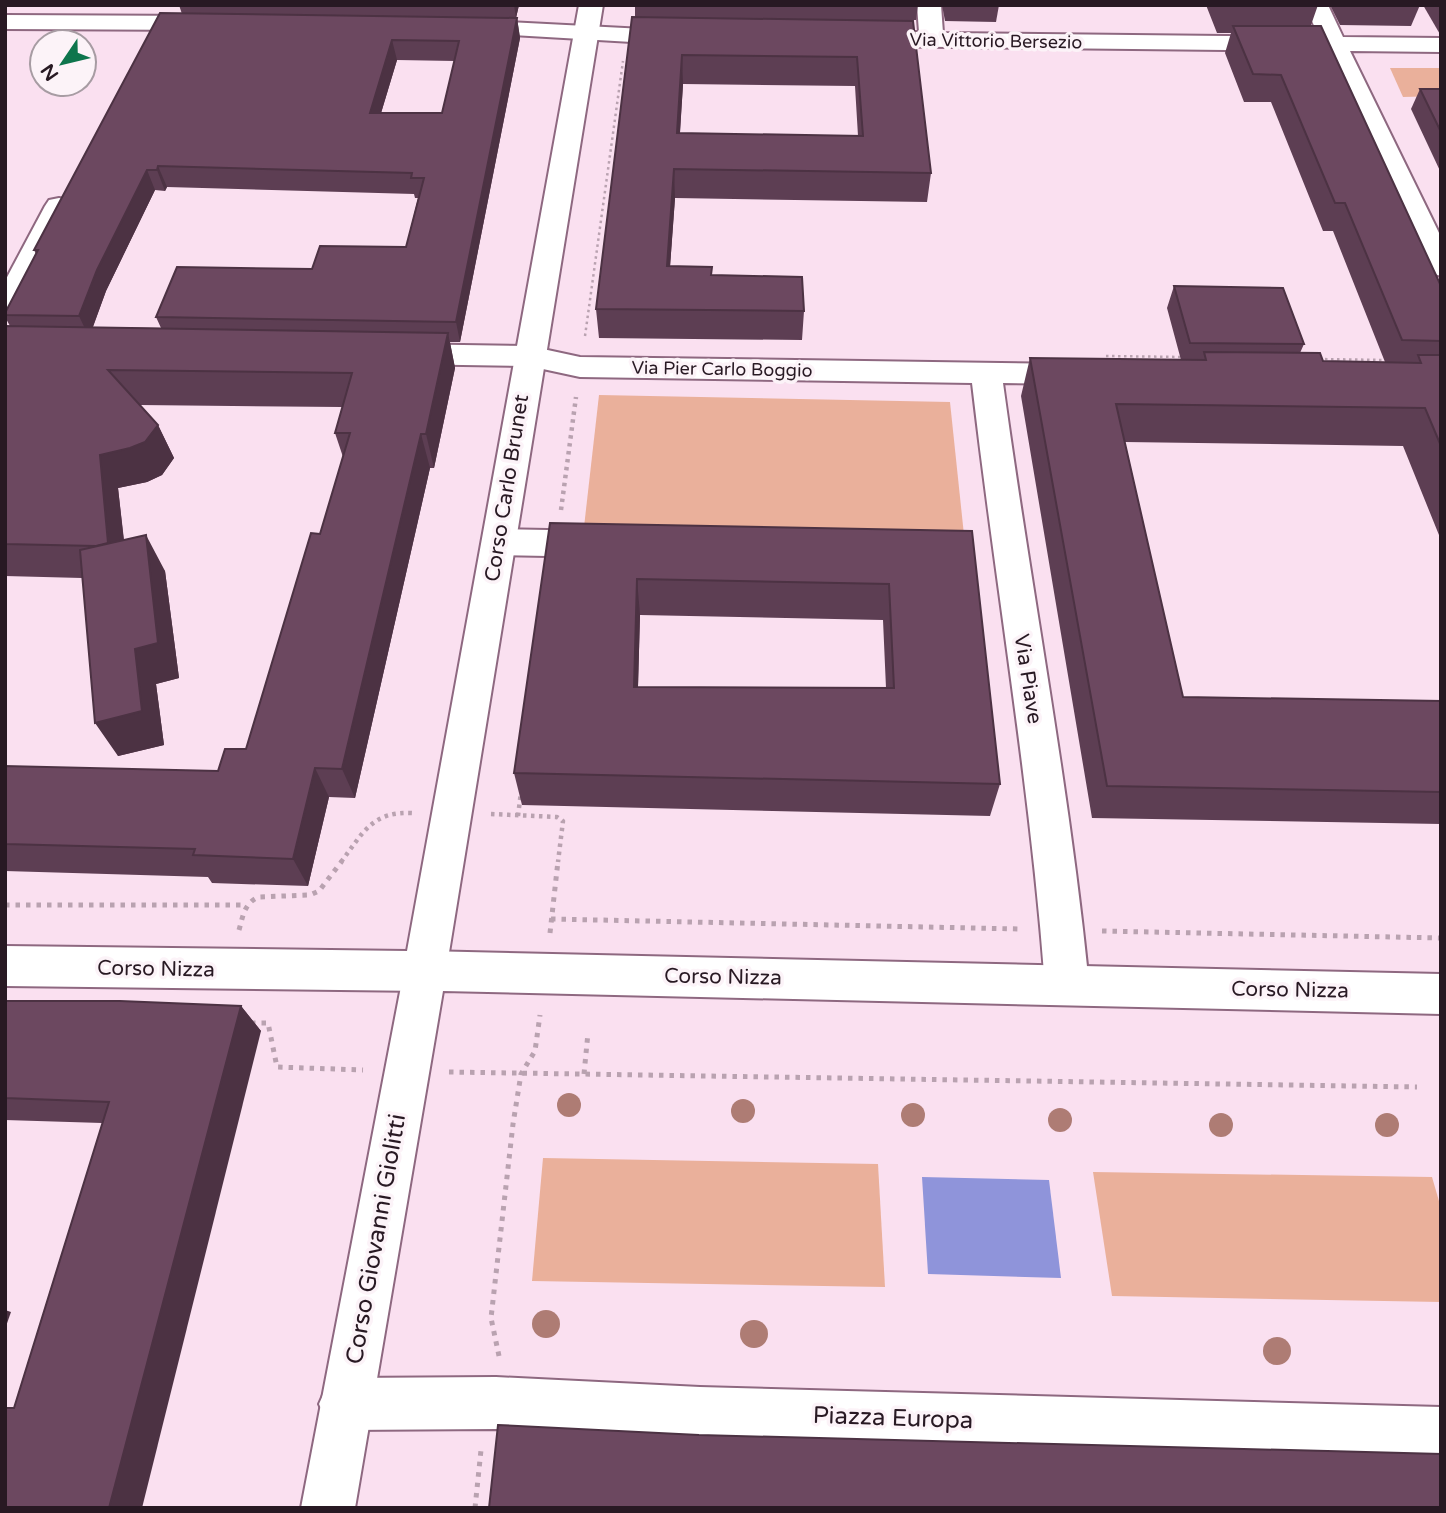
<svg xmlns="http://www.w3.org/2000/svg" width="1446" height="1513" viewBox="0 0 1446 1513" font-family="'Varela Round',sans-serif">
  <rect width="100%" height="100%" fill="#fae0f0"/>
  <!-- green -->
  <g fill="#eab09b">
    <path d="M1390,68H1441V96L1403,97Z"/>
    <path d="M599,395L950,402L964,535L584,527Z"/>
    <path d="M543,1158L878,1164L885,1287L532,1281Z"/>
    <path d="M1093,1172L1432,1177L1441,1208V1302L1112,1296Z"/>
  </g>
  <!-- water -->
  <path fill="#8f94da" d="M922,1177L1049,1180L1061,1278L928,1274Z"/>
  <g fill="none" stroke-linecap="round" stroke-linejoin="round">
    <!-- minor casing -->
    <g stroke="#8e6880" stroke-width="4">
      <g id="minor">
        <path d="M917,5H941L943,33L1319,37L1305,5H1328L1343,37L1441,38V52L1350,51L1441,237V276L1431,273L1427,267L1326,51L862,46L854,44L850,39L854,34L862,32H919Z"/>
        <path d="M5,15L207,16L215,18L219,23L215,28L207,30L5,29Z"/>
        <path d="M467,20L683,31L691,33L695,38L691,43L683,45L459,32L455,27L459,22Z"/>
        <path d="M59,198L69,200L73,206L20,309L15,316L5,318V281L45,206L49,200Z"/>
        <path d="M399,344L529,346L580,357L1076,364L1087,367L1091,374L1087,381L1076,384L1003,383C1030,584 1069,783 1089,985L1082,999L1067,1005L1052,999L1045,985C1030,783 995,583 972,383L580,377L529,366L399,364L388,361L384,354L388,347Z"/>
        <path d="M499,529L601,531L613,535L618,544L613,553L601,557L499,555L487,551L482,542L487,533Z"/>
        <path d="M496,1377L700,1387L1441,1407V1459L700,1439L496,1429L345,1430L327,1422L319,1404L327,1386L345,1378Z"/>
      </g>
    </g>
    <!-- tertiary casing -->
    <g stroke="#8e6880" stroke-width="4">
      <path id="tertiary" d="M579,5H603L446,971L440,985L425,991L5,986V946L407,951Z"/>
    </g>
    <!-- secondary casing -->
    <g stroke="#8e6880" stroke-width="4">
      <path id="secondary" d="M425,951L1441,974V1014L443,991L355,1508H301L404,971L410,957Z"/>
    </g>
    <!-- path-far2 -->
    <g stroke="#b9a2b0" stroke-width="2.5" stroke-dasharray="2.5 3.5" stroke-linecap="butt">
      <path d="M585,336L623,61"/>
      <path d="M1106,356L1184,357"/>
      <path d="M1319,359L1387,360"/>
    </g>
    <!-- path-far1 -->
    <g stroke="#b9a2b0" stroke-width="4.5" stroke-dasharray="3.5 4.5" stroke-linecap="butt">
      <path d="M561,510L576,397"/>
      <path d="M491,814L557,817L563,821L558,862"/>
      <path d="M518,816L521,792"/>
      <path d="M341,862C363,833 372,811 412,813"/>
    </g>
    <!-- path -->
    <g stroke="#b9a2b0" stroke-width="5" stroke-dasharray="4.5 6" stroke-linecap="butt">
      <path d="M5,905H245"/>
      <path d="M551,919L1020,929"/>
      <path d="M239,930C243,916 244,904 258,897L310,895L319,891L342,861"/>
      <path d="M1102,931L1441,938"/>
      <path d="M550,933L558,861"/>
      <path d="M251,1023H268L277,1067L363,1070"/>
      <path d="M449,1072L1417,1087"/>
      <path d="M584,1074L588,1033"/>
      <path d="M499,1356L491,1318L513,1124L521,1074L535,1051L540,1015"/>
      <path d="M475,1508L481,1450"/>
    </g>
    <!-- minor -->
    <use href="#minor" fill="#fff" fill-rule="evenodd"/>
    <!-- tertiary -->
    <use href="#tertiary" fill="#fff" fill-rule="evenodd"/>
    <!-- secondary -->
    <use href="#secondary" fill="#fff" fill-rule="evenodd"/>
  </g>
  <!-- trees -->
  <g fill="#ae7c74">
    <circle cx="569" cy="1105" r="12"/>
    <circle cx="743" cy="1111" r="12"/>
    <circle cx="913" cy="1115" r="12"/>
    <circle cx="1060" cy="1120" r="12"/>
    <circle cx="1221" cy="1125" r="12"/>
    <circle cx="1387" cy="1125" r="12"/>
    <circle cx="546" cy="1324" r="14"/>
    <circle cx="754" cy="1334" r="14"/>
    <circle cx="1277" cy="1351" r="14"/>
  </g>
  <!-- wall -->
  <g fill="#5d3e53" fill-rule="evenodd">
    <path d="M179,5H519L516,18H517L520,38L460,342H450L455,368L434,468H430L355,798L329,797L308,886L212,883L208,877L5,871V766L218,771L246,749L320,534L343,457L335,433L342,407L140,405L158,425L174,458L162,475L147,482L118,488L124,540L165,571L179,678L156,684L164,745L118,756L82,578L5,576V326H10L5,317V313L36,254L34,250L182,14ZM397,60L455,61L442,113H381ZM167,187L414,194L415,198H418L406,247L312,269L156,317L161,328L93,327L106,291L155,190L165,191Z"/>
    <path d="M635,5H918L916,20H908V21L931,173L927,202L675,198L670,266L712,275L804,311L802,340L599,338L596,309L635,17ZM683,84L855,86L858,136L680,133Z"/>
    <path d="M942,5H999L996,22L945,21Z"/>
    <path d="M1206,5H1318L1311,25H1306L1305,26L1441,286V540L1403,446L1125,442L1183,697L1441,701V824L1092,818L1021,396L1030,358L1181,360L1167,308L1174,286L1304,344L1300,353L1323,361L1385,362L1333,231H1323L1271,102H1244L1225,53L1231,33H1217Z"/>
    <path d="M1330,5H1420L1411,26L1340,25Z"/>
    <path d="M1423,5H1441V36Z"/>
    <path d="M1420,89H1441V173L1411,109Z"/>
    <path d="M550,523L972,531L1000,784L990,816L522,805L514,773ZM640,615L883,620L886,688L638,687Z"/>
    <path d="M5,1001L241,1006L261,1031L102,1123L5,1120Z"/>
  </g>
  <!-- shaded-wall -->
  <g fill="#4c3243">
    <path d="M514,5H519L516,18Z"/>
    <path d="M517,18L520,38L460,342L456,322Z"/>
    <path d="M392,40L397,60L375,133L370,113Z"/>
    <path d="M682,55L683,84L678,162L677,133Z"/>
    <path d="M158,166L167,187L165,191L157,170Z"/>
    <path d="M674,169L675,198L668,295L667,266Z"/>
    <path d="M147,170L155,190L106,291L89,337L79,316L97,270Z"/>
    <path d="M448,333L455,368L434,468L426,434Z"/>
    <path d="M158,425L174,458L162,475L147,482L118,488L128,579L109,546L100,455Z"/>
    <path d="M421,434L430,468L355,798L342,769Z"/>
    <path d="M146,535L165,571L179,678L156,684L164,745L118,756L95,723L135,649Z"/>
    <path d="M637,579L640,615L637,721L634,687Z"/>
    <path d="M315,768L329,797L308,886L293,859Z"/>
    <path d="M241,1006L261,1031L142,1508H109Z"/>
    <path d="M5,1310L11,1312L5,1329Z"/>
  </g>
  <!-- building -->
  <g fill="#6c4860" stroke="#4c3243" stroke-width="2" fill-rule="evenodd">
    <path d="M160,13L517,18L456,322L156,317L177,267L312,269L320,246L406,247L424,178H411L412,173L158,166L157,170H147L97,270L79,316L5,315V313L38,250H34ZM392,40L459,41L442,113H370Z"/>
    <path d="M632,17L913,21L931,173L674,169L667,266L712,267L711,275L802,277L804,311L596,309ZM682,55L857,57L863,136L677,133Z"/>
    <path d="M1233,26H1321L1441,286V341L1402,340L1345,203H1335L1281,75L1253,74Z"/>
    <path d="M1420,89H1441V132Z"/>
    <path d="M1174,286L1283,288L1304,344L1190,343Z"/>
    <path d="M5,326L448,333L426,434H421L342,769L315,768L293,859L193,855L195,849L5,844V766L218,771L225,749H246L311,533L320,534L350,433H335L352,373L108,370L158,425L145,442L130,448L100,455L108,543L96,546L5,544Z"/>
    <path d="M1204,352L1320,353L1323,361L1421,363L1418,355H1441V446L1425,408L1116,404L1183,697L1441,701V792L1107,786L1030,358L1206,360Z"/>
    <path d="M550,523L972,531L1000,784L514,773ZM637,579L889,584L894,688L634,687Z"/>
    <path d="M146,535L158,643L135,649L142,711L95,723L80,550Z"/>
    <path d="M5,1001H120L241,1006L109,1508H5V1408H14L109,1102L5,1098Z"/>
    <path d="M498,1425L699,1435L1441,1454V1508H489Z"/>
  </g>
  <g text-anchor="middle" dominant-baseline="central" stroke-width="7" stroke-linejoin="round" paint-order="stroke">
    <!-- far-street labels -->
    <g font-size="18" fill="#281923" stroke="#fcf3f8">
      <text transform="translate(996 41) rotate(1)">Via Vittorio Bersezio</text>
      <text transform="translate(722 369) rotate(1)">Via Pier Carlo Boggio</text>
    </g>
    <!-- street labels -->
    <g font-size="21" fill="#281923" stroke="#fcf3f8">
      <text transform="translate(507 488) rotate(-81)">Corso Carlo Brunet</text>
      <text transform="translate(1028 679) rotate(81)">Via Piave</text>
      <text transform="translate(156 969) rotate(1)">Corso Nizza</text>
      <text transform="translate(723 977) rotate(1)">Corso Nizza</text>
      <text transform="translate(1290 990) rotate(1)">Corso Nizza</text>
    </g>
    <!-- near-street labels -->
    <g font-size="24" fill="#281923" stroke="#fcf3f8">
      <text transform="translate(376 1239) rotate(-80)">Corso Giovanni Giolitti</text>
      <text transform="translate(893 1418) rotate(2)">Piazza Europa</text>
    </g>
  </g>
  <!-- border -->
  <rect width="1446" height="1513" fill="none" stroke="#281923" stroke-width="14"/>
  <!-- north arrow -->
  <g transform="translate(63 63) rotate(235)"><circle r="33" fill="#fcf3f8" stroke="#a79ca3" stroke-width="2"/>
  <path d="M0-5L12 26L0 18L-12 26Z" fill="#0e754d"/>
  <text y="-10" font-size="19" font-weight="bold" text-anchor="middle" fill="#281923">N</text>
  </g>
</svg>
